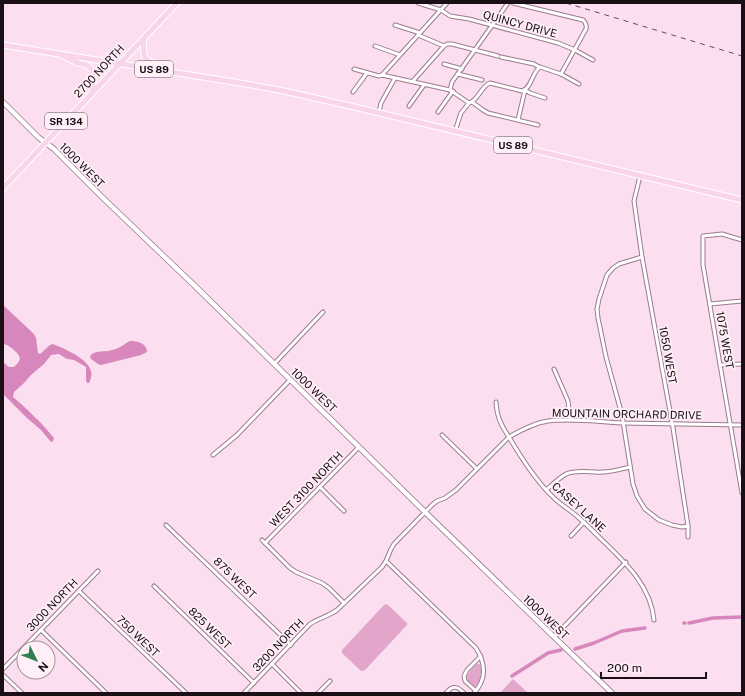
<svg xmlns="http://www.w3.org/2000/svg" width="745" height="696" viewBox="0 0 745 696" font-family="'Public Sans',sans-serif">
  <rect width="100%" height="100%" fill="#fbdeef"/>
  <!-- green -->
  <g fill="#e2a6cb">
    <path d="M385,604L388,605L407,623V625L365,670L361,671L342,653V650Z"/>
    <path d="M477,664H479L481,666C481,673 481,682 475,687C461,679 468,672 477,664Z"/>
    <path d="M513,679L528,693H500Z"/>
  </g>
  <!-- water -->
  <g fill="#d787bb">
    <path d="M3,305L34,334L36,338L38,353L40,354L50,345L53,344C67,350 101,363 89,383H87L86,380V367L74,360L67,359L59,354L51,355L44,364L31,375L23,384L14,392L13,397C27,409 42,423 54,438L53,441L51,442L41,430L27,418L3,394V362L9,367H14C21,361 22,357 15,351C12,348 8,345 4,344L3,345Z"/>
    <path d="M130,341C137,341 147,343 147,352L141,355L101,365L98,364L91,359L90,356C96,349 105,353 112,350C119,349 124,344 130,341Z"/>
  </g>
  <g fill="none" stroke-linecap="round" stroke-linejoin="round">
    <!-- canal -->
    <g stroke="#d787bb" stroke-width="3.5">
      <path d="M684,623H685"/>
      <path d="M689,623L713,618L742,617"/>
      <path d="M575,649L594,643L622,631L645,628"/>
      <path d="M512,676L548,653L561,650"/>
    </g>
    <!-- street casing -->
    <g stroke="#9c7b8f" stroke-width="5">
      <g id="street">
        <path d="M418,3L441,10L450,16L469,19L558,43L575,50L593,60"/>
        <path d="M513,3L583,20C586,23 587,25 586,29L561,74"/>
        <path d="M395,25L420,33"/>
        <path d="M418,35L444,46L447,44H452L498,56"/>
        <path d="M375,46L400,55"/>
        <path d="M501,57L534,64L539,67"/>
        <path d="M444,64L462,69"/>
        <path d="M354,69L379,76L382,75L450,90L469,103"/>
        <path d="M458,74L482,80"/>
        <path d="M382,75L447,3"/>
        <path d="M413,81L444,46"/>
        <path d="M450,90L452,82L508,3"/>
        <path d="M353,92L367,73"/>
        <path d="M472,102L483,110L488,113L538,125"/>
        <path d="M409,106L424,85"/>
        <path d="M438,112L453,91"/>
        <path d="M379,113L381,103L395,78"/>
        <path d="M518,120L525,90L530,93L545,98"/>
        <path d="M455,131L461,113L469,103C478,101 481,86 490,83L522,91C532,88 532,72 540,67L561,74L579,84"/>
        <path d="M640,176L634,201L642,257L673,428L688,526V537"/>
        <path d="M742,240L722,234L703,236V265L742,493"/>
        <path d="M642,257L619,264L613,268L607,275L599,299L597,309L598,318L606,357L622,415L633,484L637,496L645,509L659,520L672,525L682,527L688,526"/>
        <path d="M710,304L742,301"/>
        <path d="M274,364L323,312"/>
        <path d="M720,365L742,364"/>
        <path d="M554,369L568,401L570,420"/>
        <path d="M496,402C497,422 505,430 515,447C526,465 538,483 554,498C561,505 570,510 578,517C586,524 594,532 602,540C625,562 651,586 654,620"/>
        <path d="M442,435L477,469"/>
        <path d="M213,455L237,435L290,380"/>
        <path d="M320,487L344,511"/>
        <path d="M546,490C552,485 559,478 566,474C578,469 590,473 603,472C612,472 621,469 630,467"/>
        <path d="M166,525L291,645"/>
        <path d="M571,536L584,522"/>
        <path d="M262,540L290,568L296,572L322,583L329,588L344,603"/>
        <path d="M265,543L359,447"/>
        <path d="M386,561L476,648C486,664 487,679 474,693"/>
        <path d="M154,586L254,683"/>
        <path d="M79,591L186,693"/>
        <path d="M41,630L106,693"/>
        <path d="M554,637L626,562"/>
        <path d="M272,664L301,693"/>
        <path d="M3,669L98,571"/>
        <path d="M3,675L22,693"/>
        <path d="M476,691L465,681L464,676L467,670L481,656"/>
        <path d="M244,693L310,624C319,618 329,616 337,610L382,567L386,561L391,549L394,544L432,505L437,501L445,498L456,490L509,437C521,430 534,423 548,421C573,418 598,422 622,423C662,424 702,424 742,425"/>
        <path d="M318,693L330,681"/>
        <path d="M446,693C453,685 457,686 464,693"/>
      </g>
    </g>
    <!-- secondary casing -->
    <g stroke="#9c7b8f" stroke-width="6">
      <path id="secondary" d="M3,102L38,137L54,149L103,198L196,287L425,512L612,693"/>
    </g>
    <!-- primary casing -->
    <g stroke="#fff" stroke-width="7">
      <g id="primary">
        <path d="M144,38C141,65 148,60 169,70"/>
        <path d="M3,45L240,83L284,91L363,109L742,200"/>
        <path d="M63,56L78,63L87,65L91,69L94,75L92,94"/>
        <path d="M3,188L177,3"/>
      </g>
    </g>
    <!-- street -->
    <use href="#street" stroke="#fff" stroke-width="3"/>
    <!-- secondary -->
    <use href="#secondary" stroke="#fff" stroke-width="4.5"/>
    <!-- primary -->
    <use href="#primary" stroke="#f8d5eb" stroke-width="5"/>
    <!-- rail -->
    <path stroke="#604f59" stroke-width="1" stroke-dasharray="5 5" stroke-linecap="butt" d="M566,3L742,56"/>
  </g>
  <g text-anchor="middle" dominant-baseline="central" stroke-width="3.5" stroke-linejoin="round" paint-order="stroke">
    <!-- shield labels -->
    <g fill="#fff0f8" stroke="#5f525a" stroke-width="1">
      <rect x="135" y="61" width="38" height="16" rx="3"/>
      <rect x="45" y="113" width="42" height="16" rx="3"/>
      <rect x="494" y="137" width="38" height="16" rx="3"/>
    </g>
    <g font-size="10" font-weight="bold" fill="#1b0f16">
      <text x="154" y="69">US 89</text>
      <text x="66" y="121">SR 134</text>
      <text x="513" y="145">US 89</text>
    </g>
    <!-- street labels -->
    <g font-size="11" fill="#1b0f16" stroke="#fff0f8">
      <text transform="translate(520 24) rotate(15)">QUINCY DRIVE</text>
      <text transform="translate(99 71) rotate(-47)">2700 NORTH</text>
      <text transform="translate(82 165) rotate(45)">1000 WEST</text>
      <text transform="translate(725 340) rotate(80)">1075 WEST</text>
      <text transform="translate(668 355) rotate(80)">1050 WEST</text>
      <text transform="translate(314 390) rotate(44)">1000 WEST</text>
      <text transform="translate(627 414) rotate(1)">MOUNTAIN ORCHARD DRIVE</text>
      <text transform="translate(306 489) rotate(-46)">WEST 3100 NORTH</text>
      <text transform="translate(579 507) rotate(42)">CASEY LANE</text>
      <text transform="translate(235 578) rotate(44)">875 WEST</text>
      <text transform="translate(52 605) rotate(-46)">3000 NORTH</text>
      <text transform="translate(546 617) rotate(44)">1000 WEST</text>
      <text transform="translate(210 628) rotate(44)">825 WEST</text>
      <text transform="translate(138 636) rotate(44)">750 WEST</text>
      <text transform="translate(278 645) rotate(-46)">3200 NORTH</text>
    </g>
  </g>
  <!-- border -->
  <rect width="745" height="696" fill="none" stroke="#1b0f16" stroke-width="8"/>
  <!-- north arrow -->
  <g transform="translate(36 660) rotate(133)"><circle r="19" fill="#fff0f8" stroke="#a4969e"/>
  <path d="M0-3L7 15L0 10L-7 15Z" fill="#2e8051"/>
  <text y="-6" font-size="11" font-weight="bold" text-anchor="middle" fill="#1b0f16">N</text>
  </g>
  <!-- scale -->
  <path d="M601 672v6h105v-6" fill="none" stroke="#1b0f16" stroke-width="2"/>
  <text x="607" y="672" font-size="12" fill="#1b0f16" stroke="#fff0f8" stroke-width="3" paint-order="stroke">200 m</text>
</svg>
